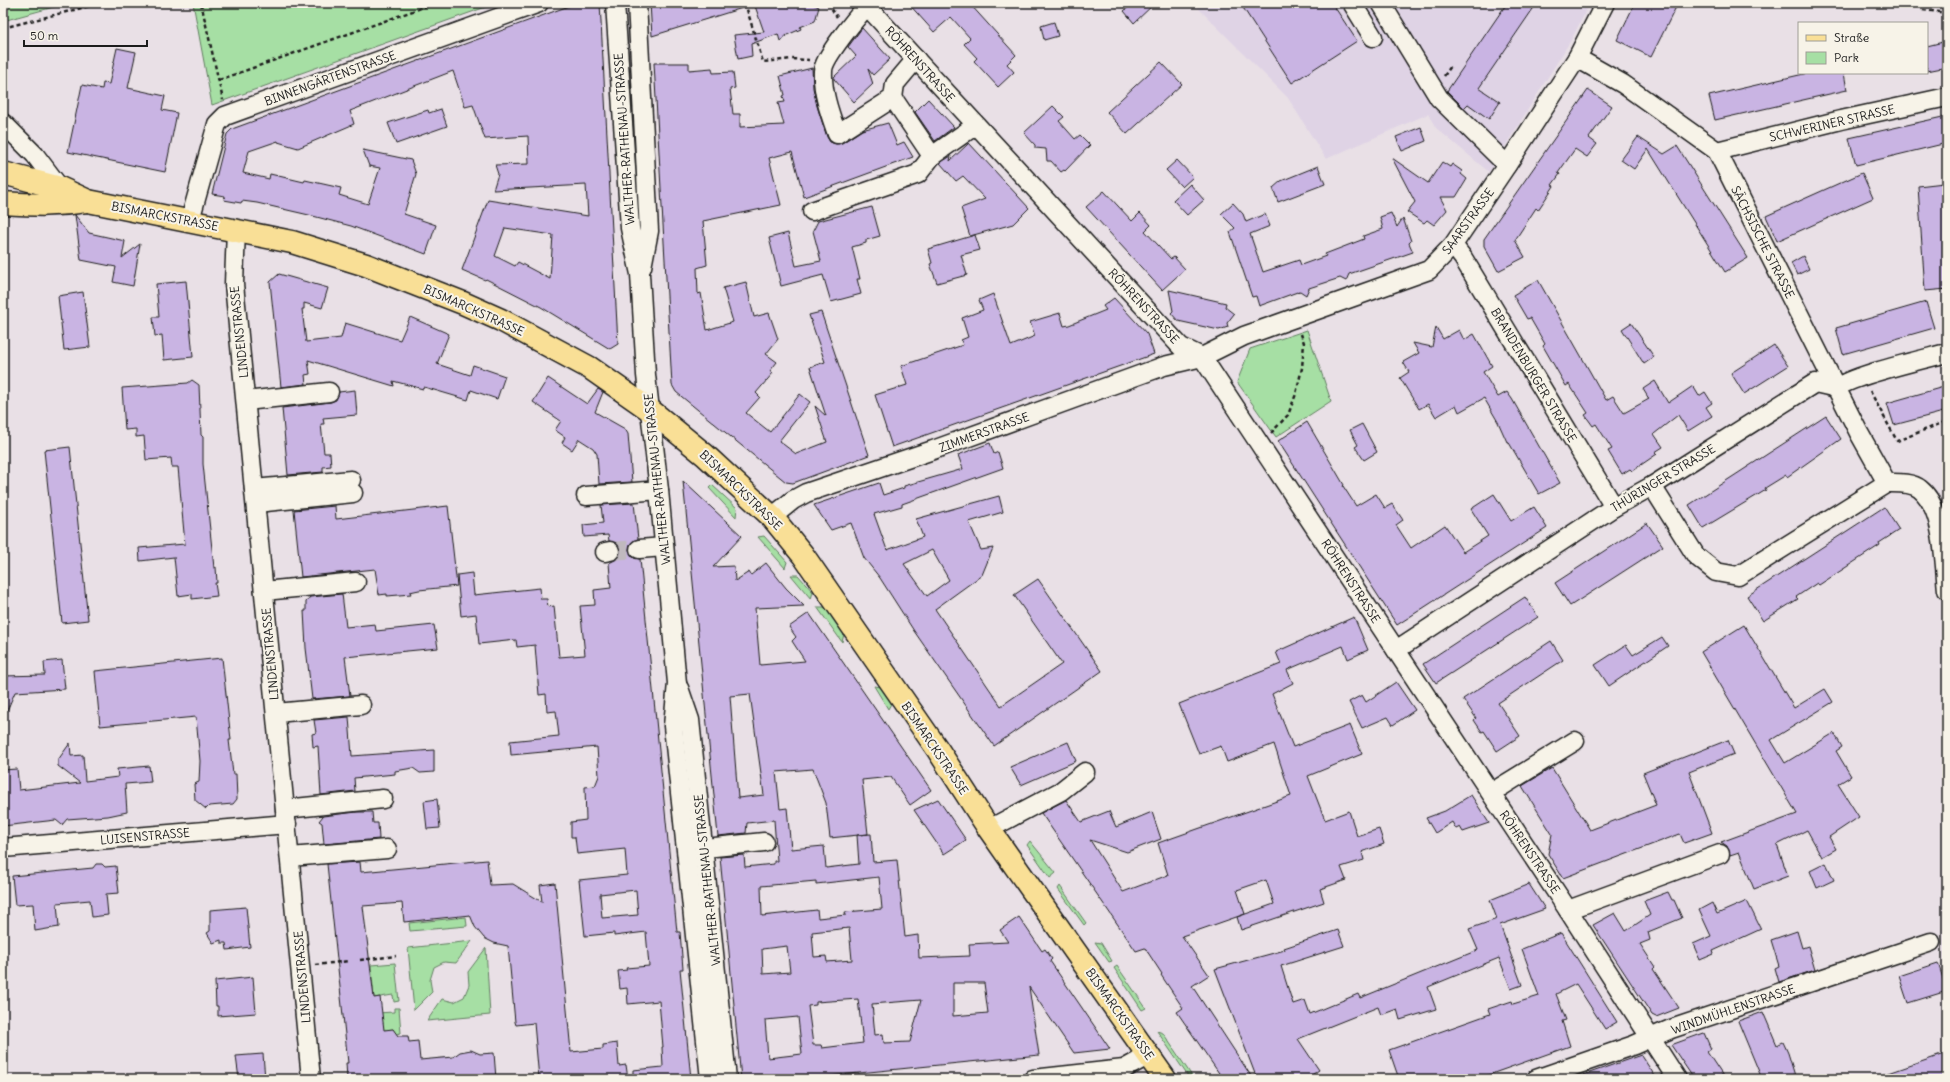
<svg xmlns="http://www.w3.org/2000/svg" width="1950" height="1082" viewBox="0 0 1950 1082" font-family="Delius,sans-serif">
  <rect width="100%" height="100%" fill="#e9e0e6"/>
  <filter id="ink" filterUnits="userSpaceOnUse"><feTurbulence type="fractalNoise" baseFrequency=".025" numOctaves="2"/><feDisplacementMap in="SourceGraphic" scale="8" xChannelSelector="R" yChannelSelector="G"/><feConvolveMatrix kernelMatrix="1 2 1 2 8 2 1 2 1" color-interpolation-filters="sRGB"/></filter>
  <g filter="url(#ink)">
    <!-- built -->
    <path fill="#dfd3e5" d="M1193,3H1590L1571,40L1489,172L1436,128L1428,114L1326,159L1288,98Z"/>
    <!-- green -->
    <g fill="#a6dfa4" stroke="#617e60">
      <path d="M3,3H68L3,21Z"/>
      <path d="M193,3H497L212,105Z"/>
      <path d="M1307,330L1331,401L1276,437L1237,382L1250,349Z"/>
      <path d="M712,485L737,508L736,517L709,488Z"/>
      <path d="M764,536L787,562L785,568L758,537Z"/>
      <path d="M791,575H798L813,592L811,599Z"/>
      <path d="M817,607H825L844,634L842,642Z"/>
      <path d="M874,686L882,687L892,702L888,709Z"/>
      <path d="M1030,841L1056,873L1050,878L1027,845Z"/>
      <path d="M1060,886L1086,923L1084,925L1058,889Z"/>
      <path d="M466,917L467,926L410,931L409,923Z"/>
      <path d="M472,941L456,963L444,962L434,967L430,980L432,992L414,1010L408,948Z"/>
      <path d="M1095,942L1101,943L1112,961L1109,962Z"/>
      <path d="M486,948L490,1015L427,1021L442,999L454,1002L464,997L469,985L468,972Z"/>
      <path d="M395,963L399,1001L394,1002L393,995L374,998L371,965Z"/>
      <path d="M1117,966L1146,1008L1142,1010L1114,968Z"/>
      <path d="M394,1008H399L401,1033L396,1034L393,1029L379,1031L377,1013L394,1012Z"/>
      <path d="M1157,1031L1163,1033L1194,1079H1190Z"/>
    </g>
    <!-- building -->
    <g fill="#c9b4e3" stroke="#1c1c1c" fill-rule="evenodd">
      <path d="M577,3H600L618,344L610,349L541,307L486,279L485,280L462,270L488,200L588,216L586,185L493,190L498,174L495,165L529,164L528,136L485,139L473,105L465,107L453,71L350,111L354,124L298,148L278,142V141L249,151L243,173L269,179L270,174L304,182L305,180L341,188L339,195L368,204L380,168L369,166L363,150L411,160L416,174L404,214L436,225L426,254L351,226L309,215L257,203L242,201L241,203L224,200L225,196L212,194L227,134L232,129ZM505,228L553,235L550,279L518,262L515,266L495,256Z"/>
      <path d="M650,3H749V6L652,36Z"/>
      <path d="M754,3H810L819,7L815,21L800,27L801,29L787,35L780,41L778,34L751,44L752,56L738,59L734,35L764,32Z"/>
      <path d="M908,3H969L1016,55L1007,64L1014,72L998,87L974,61L977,58L964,44L970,38L951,17L934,32Z"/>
      <path d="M1133,3H1155L1134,23L1124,11Z"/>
      <path d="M1240,3H1332L1357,41L1292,83Z"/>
      <path d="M1507,3H1537L1479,88L1500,102L1489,119L1468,104L1464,108L1447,91Z"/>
      <path d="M1635,3H1678L1651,57L1617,40Z"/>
      <path d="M1054,22L1058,36L1044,40L1041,26Z"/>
      <path d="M862,28L890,59L873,75L868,69L873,84L854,102L834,79V77L856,56L848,47Z"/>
      <path d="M1947,41V67L1927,71V46Z"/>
      <path d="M117,48L136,52L128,88L165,96L162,110L177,113L165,172L68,152L82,85L102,89L103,83L109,84Z"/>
      <path d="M1161,62L1182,84L1127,134L1107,112Z"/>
      <path d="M654,63H689V70L712,68L713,73L733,72L735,88L730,89L733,114H740V127L784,125L778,103L785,102L783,96L785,95L780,76L812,68L813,88L817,106L827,137L830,142L836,144L842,143L862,130L888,123L897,145L904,142L913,157L804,197L792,152L769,158L781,205L703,221L707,265L697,268L698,294L701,293L707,330L733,322L723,288L746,282L754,317L769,313L778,339L766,354L777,362L770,371L773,373L756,393L760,397L746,413L770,432L800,394L810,402L779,441L796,454L827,442L815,406L826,416L810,367L825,362L809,315L821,312L869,455L793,483L786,482L676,392L672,385Z"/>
      <path d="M1808,73H1844L1847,90L1715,120L1709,96Z"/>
      <path d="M1588,90L1612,106L1589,138L1597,144L1587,157L1575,149L1558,173L1560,174L1552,185L1554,186L1538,210L1536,208L1515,240L1525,257L1498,271L1484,246V239Z"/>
      <path d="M928,99L954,127L935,141L915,112Z"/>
      <path d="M1053,106L1064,117L1059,121L1075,139L1080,135L1090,145L1065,171L1064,170L1061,172L1051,161H1047L1046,149L1035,148V145L1024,133Z"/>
      <path d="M441,109L447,126L396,144L388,123L428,110L429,113Z"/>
      <path d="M1947,116V143L1856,165L1849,138Z"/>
      <path d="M1421,127L1426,141L1402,151L1396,137Z"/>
      <path d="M1638,137L1664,154L1677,146L1748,258L1725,272L1648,149L1634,169L1621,160Z"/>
      <path d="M969,143L1029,208L1013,224L970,236L961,208L985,199L963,176L956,181L940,163L951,156L950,161Z"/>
      <path d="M1392,158L1428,183L1442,162L1450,167L1452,164L1462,171L1461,174L1467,179L1456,197H1440L1447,210L1434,225L1427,220L1424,223L1407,212L1415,202Z"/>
      <path d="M1177,160L1193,177L1182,187L1166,170Z"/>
      <path d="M1318,166L1325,184L1278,202L1273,188L1281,181Z"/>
      <path d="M1862,173L1873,198L1777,241L1766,216Z"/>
      <path d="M1944,183L1947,223V289L1925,291L1918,186Z"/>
      <path d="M1190,184L1204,200L1187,215L1173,200Z"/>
      <path d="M1104,191L1132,221L1140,213L1151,225L1145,231L1171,259L1174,257L1185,269L1162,290L1086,207Z"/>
      <path d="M1233,203L1243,214L1246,222L1265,214L1270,226L1250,234L1263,272L1299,260L1301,265L1326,256L1325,254L1364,239L1363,236L1383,229L1380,217L1391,213L1397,227L1403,218L1411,241L1409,243L1413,252L1349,274L1346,281L1340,278L1309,288L1306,295L1300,291L1259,306L1256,296L1252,297L1230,232L1235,228L1221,214Z"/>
      <path d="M872,207L880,236L866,240V243L852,247L860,279H857L861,294L831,302L823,275L781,286L769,238L788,233L796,266L821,261L813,231L818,221Z"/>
      <path d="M75,215L89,233L125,241L122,258L140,244L133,286L113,282L116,267L81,260Z"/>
      <path d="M975,235L980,250L961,255L967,275L937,283L930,264L932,263L928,249Z"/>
      <path d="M1803,256L1809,269L1797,275L1791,263Z"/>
      <path d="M279,274L328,288L322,308L304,303V309H302L306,342L341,338L345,323L400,340L410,317L449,334L437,364L470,375L473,365L505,376L497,399L471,390L468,400L424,387L423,389L393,381L394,386L308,360L310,374L305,375L306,384L281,387L270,282Z"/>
      <path d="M1538,280L1606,400L1613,396L1624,413L1649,399L1643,389L1655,381L1668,403L1693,386L1699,396L1705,392L1712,403L1706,407L1712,416L1688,431L1678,415L1654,434L1663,447L1655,452L1657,454L1632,471L1630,469L1622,474L1608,451L1612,449L1596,424L1593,426L1585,415L1588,413L1569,384L1566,386L1543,346L1545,344L1530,318L1527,319L1513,295Z"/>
      <path d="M186,281L193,357L164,360L162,335L155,336L153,317H159L156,284Z"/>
      <path d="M1169,290L1226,303L1225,307L1234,314L1227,323L1228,327L1219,330L1178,321L1171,313L1173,311Z"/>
      <path d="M83,292L90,347L64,350L58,296Z"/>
      <path d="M993,294L1011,346L1035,336L1030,322L1060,313L1064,326L1069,325L1106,310L1103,306L1114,298L1147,334L1154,354L892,447L875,395L907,385L901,366L963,345L961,340L968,337L962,318L983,310L979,300Z"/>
      <path d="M1926,302L1934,328L1843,354L1836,328Z"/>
      <path d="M1631,323L1654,357L1644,364L1622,329Z"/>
      <path d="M1436,327L1443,339L1459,330L1464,340L1474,334L1492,366L1483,372L1498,397L1507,392L1512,399L1560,483L1539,494L1508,441L1507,442L1498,422L1484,398L1459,412L1456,405L1436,417L1428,404L1419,409L1400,378L1409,372L1403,362L1419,353L1413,343L1432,347Z"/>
      <path d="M1774,345L1788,366L1744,394L1731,373Z"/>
      <path d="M548,378L587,404L598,389L603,392L595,412L625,429L628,434L632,482L599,484L597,454L593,448L579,439L572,450L562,443L565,437L555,430L561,421L533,402Z"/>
      <path d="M192,380L199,385L201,435L203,437V464L214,568L216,567L217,583H215L217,596L192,599V594L178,596L174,557L140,561L139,548L185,544L178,467H172L171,458L146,460L144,436L136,437V429L125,430L122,388L188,383Z"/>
      <path d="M1947,386V411L1894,425L1887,403Z"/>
      <path d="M355,390L357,415L323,418L324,424H321L324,453H330L331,466L323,467V472L288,475L282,408L331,402L336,400L339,392Z"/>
      <path d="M1826,416L1841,439L1787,477L1786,475L1765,488L1766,490L1703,528L1689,505Z"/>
      <path d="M1307,422L1344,485L1343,486L1356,506L1376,494L1385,508L1392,504L1403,520L1396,525L1411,548L1445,525L1463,552L1488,536L1471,509L1494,494L1511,521L1534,507L1547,528L1397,625L1278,441Z"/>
      <path d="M1362,424L1377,452L1364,460L1355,447L1358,445L1350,430Z"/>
      <path d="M990,443L994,454L998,452L1003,468L902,504V506L874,514L887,550L923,537L916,519L999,496L1003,512L969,522L981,550L993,548L982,575L935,609L1001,706L1062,664L1014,595L1038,579L1102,671L994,746L914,631L880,578L864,558L851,523L831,530L814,505L879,483L883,495L904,488V486L963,469L958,455ZM932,550L949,580L927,596L904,564Z"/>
      <path d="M70,447L88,620L62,623L44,450Z"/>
      <path d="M683,481L742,536L713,567L734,566L735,581L749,572L751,575L766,563L786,588L804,606L755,608L760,665L805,661L792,641L796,637L789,627L809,613L931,790L910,805L891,777L862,780L868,834L830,838L826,803L813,769L776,772L780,809L787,808L791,849L824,846L826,868L859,864L857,835L871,834L873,862L897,860L905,937L918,935L919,958L970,956L969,944L1008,942L1000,930L1019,917L1042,951L1045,949L1052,959L1050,961L1110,1049L1074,1053L1029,987L1039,1055L799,1079H741L720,857L744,855L745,867L774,864V861H777L774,820L747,823L746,833L718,836ZM750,694L764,795L738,798L730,696ZM879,877L882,909L845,912L846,915L818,918L817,910L762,916L761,886L816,881V884ZM849,928L852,960L827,962L826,956L814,957L812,932ZM787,946L790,972L763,974L762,949ZM953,983H984L988,1013L953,1016ZM858,999L863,1043L822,1048L821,1045H813L808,1006L816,1005V1002ZM921,1000L910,1042L884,1043L883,1034L875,1035L872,1004ZM798,1017L802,1054L768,1058L765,1020Z"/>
      <path d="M634,503L638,539L630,544L629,550L634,558L640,559L677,932H680L683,969H680L691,1079H633V1070L663,1067L662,1047H663L659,1001L628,1004L627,988L620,989L618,971L627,970L626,968L649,966L646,932L614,936V933L585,936L579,880L627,875L625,849L577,854L575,837H571V822L586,820L585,787L595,786L599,776L597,747L511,755L510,741L559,736L556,711L547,712L546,694L539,695L535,645L517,647L516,640L479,644L476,614L461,616L457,575L472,573L474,595L540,588L541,599H547L548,607L554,606L559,657L585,655L580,606L595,605L594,590L611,588L609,563L617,559L620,549L618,544L609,541L608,535L584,537L583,525L603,523L601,505ZM636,890L638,915L602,918L600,894Z"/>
      <path d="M335,506L336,519L448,506L457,586L419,590L410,592L411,594L387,596V594L379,595L375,569L301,577L294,510Z"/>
      <path d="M1884,507L1899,530L1879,543L1880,545L1819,585L1817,583L1796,597L1798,599L1763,621L1747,596Z"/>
      <path d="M1647,523L1663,546L1570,606L1555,583Z"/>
      <path d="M342,594L346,627L375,624L376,631L434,625L438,648L345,657L350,696L312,699L306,648L304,611H306V602L310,597Z"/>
      <path d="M1525,597L1538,617L1436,683L1423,664Z"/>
      <path d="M1354,617L1368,650L1348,659L1343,646L1287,670L1293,683L1272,694L1293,747L1350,725L1362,754L1308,776L1325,820L1349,811L1357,836L1379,829L1384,844L1362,852L1364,860L1341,867L1346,880L1320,889L1324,902L1241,930L1237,917L1274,904L1266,880L1237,890L1245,914L1182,936L1209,975L1192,986L1253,1079H1223L1177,1012L1183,1008L1161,975L1162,974L1145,948L1136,951L1041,813L1066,800L1081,822L1109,811L1116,827L1152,812L1161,839L1127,852L1090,840L1123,892L1168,875L1158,843L1291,796L1274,744L1227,762L1221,746L1199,754L1179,704L1281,664L1276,652Z"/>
      <path d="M1744,625L1794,708L1825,689L1833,702L1771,740L1785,763L1834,733L1842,747L1836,751L1851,776L1838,784L1859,817L1829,837L1836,849L1822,857L1807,830L1777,845L1788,876L1754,889L1739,852L1730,855L1727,846L1721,842L1797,814L1701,652Z"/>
      <path d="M1662,637L1668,646L1609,686L1595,665L1626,645L1633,655Z"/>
      <path d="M1551,641L1563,660L1498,703L1520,736L1497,751L1484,731L1482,732L1474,720L1476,718L1463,699Z"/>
      <path d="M222,658L231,740H229L233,774H236L237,799L233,804L209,806L206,809L195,800L194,784L199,782L200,761L196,717L100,726L95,671Z"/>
      <path d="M62,660L65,689L15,692L3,720V676L45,675L44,662Z"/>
      <path d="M1396,682L1415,710L1393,725L1388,717L1362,728L1349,702L1362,695L1366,702Z"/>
      <path d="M349,717L352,756L434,750V772L420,773L413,768L395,771V774L354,778L355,791L321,795L318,746L313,747L312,734L316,733L314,720Z"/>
      <path d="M1728,740L1734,754L1689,772L1712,833L1684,843L1680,834L1563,878L1548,854L1552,834L1522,786L1552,768L1590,830L1656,805L1643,773Z"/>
      <path d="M1068,742L1076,761L1021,785L1010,767Z"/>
      <path d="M70,743L71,756L83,755L85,781L118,777L117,769L149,766L151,782L125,784L127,812L108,816L67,819L62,825L56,820L3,826V770L17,769L19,790L80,783L58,766V760Z"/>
      <path d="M1471,795L1489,823L1463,832L1460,827L1456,829L1452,822L1435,833L1426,818L1445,811Z"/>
      <path d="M437,799L440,828L427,829L424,801Z"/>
      <path d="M938,799L966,840L944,854L914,810Z"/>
      <path d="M357,812H372L373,823H378L379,839L324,844L322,823L319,821L323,816Z"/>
      <path d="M487,860L490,885L513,884L542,902L540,885L555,883L571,1052L603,1049V1045L617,1043L619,1066L626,1065L628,1079H539L534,1023L516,1025L515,1022L508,946L494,943L484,938L475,927L470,915L404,922L402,903L363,906L374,998L380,997L384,1030L393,1029L398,1036H408L409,1042L418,1041L420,1060L453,1057L460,1052L471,1050L480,1054L494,1053L496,1079H347L346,1063H348L327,864L360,862L361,872Z"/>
      <path d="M1826,863L1834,880L1817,888L1810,871Z"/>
      <path d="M96,864H102L105,867L116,866L119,893L106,894L108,915L92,917L90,900L57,903L59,927L35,931L33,904L15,905L12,876L93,868Z"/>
      <path d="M1529,884L1545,909L1500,925L1522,985L1511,989L1499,958L1428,987L1436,1009L1400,1020L1397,1009L1381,1015L1378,1007L1298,1039L1319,1070L1306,1079H1257L1215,969L1285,950L1284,948L1338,930L1344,946L1281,966L1293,1004L1305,1000L1310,1014L1358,994L1360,998L1478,950L1469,929L1497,919L1490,900Z"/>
      <path d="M1668,892L1672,900H1674L1682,918L1648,932L1650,940L1640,944L1655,967L1653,969L1679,1008L1656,1017L1652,1015L1593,925L1615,913L1626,931L1650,915L1644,901Z"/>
      <path d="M1747,901L1761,929L1713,951L1714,954L1700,960L1693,944L1711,936L1699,910L1712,903L1717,914Z"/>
      <path d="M246,907L250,947L227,950L226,943H221V940L213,943L207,933L210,931V910Z"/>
      <path d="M1797,931L1802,948L1808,946L1815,970L1779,982L1775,968L1779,966L1771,940Z"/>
      <path d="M1561,933L1617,1022L1605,1029L1576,984L1556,994L1566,1020L1562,1021L1570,1046L1477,1079H1399L1389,1050L1490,1014L1488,1009L1512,1001L1513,1004L1539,996L1522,949Z"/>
      <path d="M1938,963L1947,991L1908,1003L1899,976Z"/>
      <path d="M253,977L256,1013L218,1016V1006H216L215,981Z"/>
      <path d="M1763,1012L1777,1045L1783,1042L1788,1053L1796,1079H1762L1738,1021Z"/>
      <path d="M1704,1033L1711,1049L1707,1052L1725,1079H1694L1671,1045Z"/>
      <path d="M1947,1053V1079H1877V1077Z"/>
      <path d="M263,1054L265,1079H239L236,1056Z"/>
      <path d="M1641,1055L1657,1079H1579L1578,1077Z"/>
    </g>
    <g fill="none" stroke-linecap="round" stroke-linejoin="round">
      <!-- minor-tunnel -->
      <path stroke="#c0b9be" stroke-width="18" stroke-dasharray="18 9" stroke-linecap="butt" d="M610,551L639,549"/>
      <!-- minor casing -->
      <g stroke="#1c1c1c" stroke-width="21">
        <g id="minor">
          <path d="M615,3L630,228L640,274L646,375L659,490L677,683L673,726L710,1079"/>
          <path d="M637,3L649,231L642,267"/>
          <path d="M864,3L1181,347L1202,357L1568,910L1677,1079"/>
          <path d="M1352,3L1373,37"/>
          <path d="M1381,3L1439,98L1507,165"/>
          <path d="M867,6C857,17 823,58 823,71C822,93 830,114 837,134L893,98L895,84L916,59"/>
          <path d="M1577,58L1623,84L1717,151L1859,433L1887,483"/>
          <path d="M893,98L932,156"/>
          <path d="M3,123L35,155L60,188"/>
          <path d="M1717,151L1841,120L1947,97"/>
          <path d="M812,211L918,174L932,156L976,125"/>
          <path d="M190,220L217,124L225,116L539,3"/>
          <path d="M236,229L234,284L311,1079"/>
          <path d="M1453,245L1463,258L1614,507"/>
          <path d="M246,401L329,392"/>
          <path d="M1652,486L1696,556L1716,572L1738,576L1887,483C1896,483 1912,482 1920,489C1944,508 1944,561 1947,590"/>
          <path d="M254,489L351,480"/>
          <path d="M586,496L659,490"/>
          <path d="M256,503L353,493"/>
          <path d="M772,517L793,500L806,493L933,450L1164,366L1202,357L1244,336L1429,270L1453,245L1507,165L1577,58L1605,3"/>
          <path d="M639,549L664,547"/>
          <path d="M605,552L610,551"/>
          <path d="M264,591L356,582"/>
          <path d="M1396,650L1614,507L1652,486L1815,383L1837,388C1850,376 1925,359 1947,353"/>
          <path d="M679,688L690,720L727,1079"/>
          <path d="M276,713L361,705"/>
          <path d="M1491,793L1575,741"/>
          <path d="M285,809L383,799"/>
          <path d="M989,829L1061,791L1085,772"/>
          <path d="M3,848L287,824"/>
          <path d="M705,848L764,842"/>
          <path d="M290,857L387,849"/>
          <path d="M1568,910L1720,854"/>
          <path d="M1033,1079L1124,1069L1149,1055"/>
          <path d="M1536,1079L1634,1045L1671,1029L1931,942"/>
        </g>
      </g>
      <!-- major casing -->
      <g stroke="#1c1c1c" stroke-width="25">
        <g id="major">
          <path d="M3,173L60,188L88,201L292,242L366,265L463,303L501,320L590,368L650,410L705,455L772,517L803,555L938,750L989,829L1165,1079"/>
          <path d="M3,203C33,205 57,206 88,201"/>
        </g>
      </g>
      <!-- path -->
      <g stroke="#1c1c1c" stroke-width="2.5" stroke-dasharray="4 3" stroke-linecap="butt">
        <path d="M201,3L223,100"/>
        <path d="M745,3L763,62L792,59L809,60"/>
        <path d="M828,3L837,17"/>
        <path d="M1924,3L1923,10L1947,13"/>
        <path d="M3,28L101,3"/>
        <path d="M1444,76L1451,66"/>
        <path d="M219,80L435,3"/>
        <path d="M1870,391L1897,441L1947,421"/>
        <path d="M1271,433L1288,415L1296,394L1302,368L1304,343L1301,334"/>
        <path d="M360,960L396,956"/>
        <path d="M315,965L349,961"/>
      </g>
      <!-- minor -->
      <use href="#minor" stroke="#f7f3e8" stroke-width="18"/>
      <!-- major -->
      <use href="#major" stroke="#f9df96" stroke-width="22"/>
    </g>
  </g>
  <g text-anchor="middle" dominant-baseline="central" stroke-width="4" stroke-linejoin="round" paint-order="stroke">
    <!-- street labels -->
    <g font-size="12" fill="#1c1c1c" stroke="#f7f3e8">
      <text transform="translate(920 64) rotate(48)">RÖHRENSTRASSE</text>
      <text transform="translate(330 78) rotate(-20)">BINNENGÄRTENSTRASSE</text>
      <text transform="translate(1832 123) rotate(-13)">SCHWERINER STRASSE</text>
      <text transform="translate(624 139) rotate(-94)">WALTHER-RATHENAU-STRASSE</text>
      <text transform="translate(165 216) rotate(11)">BISMARCKSTRASSE</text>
      <text transform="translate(1468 221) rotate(-54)">SAARSTRASSE</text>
      <text transform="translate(1763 242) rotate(63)">SÄCHSISCHE STRASSE</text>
      <text transform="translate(1144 306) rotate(47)">RÖHRENSTRASSE</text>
      <text transform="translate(474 310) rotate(24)">BISMARCKSTRASSE</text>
      <text transform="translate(239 332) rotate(-96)">LINDENSTRASSE</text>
      <text transform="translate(1534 375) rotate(59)">BRANDENBURGER STRASSE</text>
      <text transform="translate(984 432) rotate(-20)">ZIMMERSTRASSE</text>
      <text transform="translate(1663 478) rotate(-31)">THÜRINGER STRASSE</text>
      <text transform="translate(657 479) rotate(-96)">WALTHER-RATHENAU-STRASSE</text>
      <text transform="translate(741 490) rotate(44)">BISMARCKSTRASSE</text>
      <text transform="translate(1351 581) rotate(57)">RÖHRENSTRASSE</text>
      <text transform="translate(270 654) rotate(-95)">LINDENSTRASSE</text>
      <text transform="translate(935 748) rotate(56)">BISMARCKSTRASSE</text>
      <text transform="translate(145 836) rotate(-5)">LUISENSTRASSE</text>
      <text transform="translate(1530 852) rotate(56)">RÖHRENSTRASSE</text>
      <text transform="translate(707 880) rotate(-96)">WALTHER-RATHENAU-STRASSE</text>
      <text transform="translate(302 977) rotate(-95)">LINDENSTRASSE</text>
      <text transform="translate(1733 1009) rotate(-19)">WINDMÜHLENSTRASSE</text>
      <text transform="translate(1120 1014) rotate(55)">BISMARCKSTRASSE</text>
    </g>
  </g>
  <!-- margin -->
  <rect width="1950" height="1082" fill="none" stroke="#f7f3e8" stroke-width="16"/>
  <rect x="8" y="8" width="1934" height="1066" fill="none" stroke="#1c1c1c" stroke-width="1.5" filter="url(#ink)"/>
  <!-- legend -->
  <rect x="1798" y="22" width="130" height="52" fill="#f7f3e8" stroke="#9f9d96"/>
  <rect x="1806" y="35" width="20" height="6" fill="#f9df96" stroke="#9f9d96"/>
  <text x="1834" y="42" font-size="12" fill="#1c1c1c">Straße</text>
  <rect x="1806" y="52" width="20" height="12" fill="#a6dfa4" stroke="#9f9d96"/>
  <text x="1834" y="62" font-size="12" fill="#1c1c1c">Park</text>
  <!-- scale -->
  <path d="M24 40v6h123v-6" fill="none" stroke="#1c1c1c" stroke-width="2"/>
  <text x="30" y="40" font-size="12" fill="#1c1c1c" stroke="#f7f3e8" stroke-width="3" paint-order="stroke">50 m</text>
</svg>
